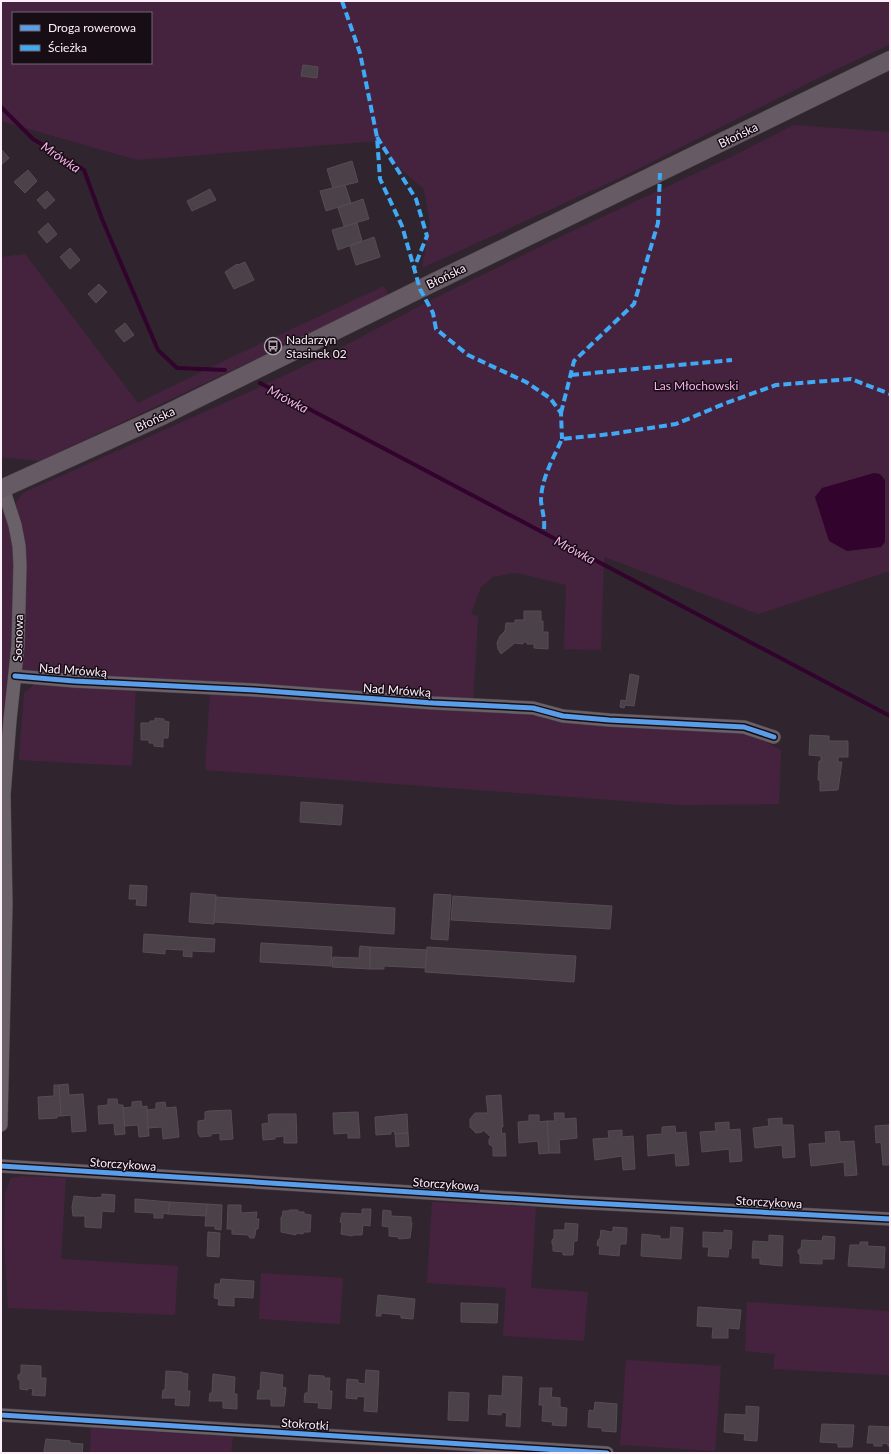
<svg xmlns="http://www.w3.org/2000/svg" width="891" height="1454" viewBox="0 0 891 1454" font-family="Lato,sans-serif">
  <rect width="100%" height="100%" fill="#30252e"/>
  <!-- green -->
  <g fill="#45233f" fill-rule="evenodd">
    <path d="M1,1H890V44L816,79L624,176L422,268L430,224L424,189L398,167L378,141L137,160L1,121ZM13,13H151V63H13Z"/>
    <path d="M794,125L890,132V571L758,614L604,557L601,650L564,649L566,585L522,574L511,573L493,577L481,587L471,614L478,616L473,702L35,676L21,670L18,518L16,502L23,493L249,392L325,356L433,299L585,225L731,157Z"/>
    <path d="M25,254L138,403L230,358L384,286L389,296L40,461L1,457V257Z"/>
    <path d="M1,507L3,509L9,520L14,555L13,645L2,747L1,749Z"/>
    <path d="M36,683L136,688L132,766L19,760L24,693Z"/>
    <path d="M210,692L473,708L562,719L744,731L781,750L779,804L680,805L205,770Z"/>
    <path d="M22,1176L66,1178L61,1259L178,1266L175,1315L8,1308L4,1239L5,1193L11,1178Z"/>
    <path d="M432,1202L536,1207L531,1288L588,1292L584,1341L503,1336L506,1288L427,1283Z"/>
    <path d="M261,1273L343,1278L340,1324L259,1319Z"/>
    <path d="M747,1302L890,1311V1375L773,1369L775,1354L745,1351Z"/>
    <path d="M626,1360L721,1366L715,1451L620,1445Z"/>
    <path d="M91,1428L233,1437L231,1453H90Z"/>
  </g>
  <!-- water -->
  <path fill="#32032c" d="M874,473L880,474L885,480V542L881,547L847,551L829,541L815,497L822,488Z"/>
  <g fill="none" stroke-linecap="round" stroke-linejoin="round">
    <!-- stream -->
    <g stroke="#32032c" stroke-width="4">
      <path d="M1,107L33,139L84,170L102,219L158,350L177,368L225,370"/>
      <path d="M260,383L890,716"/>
    </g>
  </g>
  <!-- building -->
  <g fill="#4b4149" stroke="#564c54">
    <path d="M303,65L318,67L317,78L301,76Z"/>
    <path d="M1,149L9,158L1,165Z"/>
    <path d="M352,161L358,182L333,188L327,169Z"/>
    <path d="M28,170L37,181L25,193L14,182Z"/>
    <path d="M345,185L351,203L326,211L320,191Z"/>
    <path d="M210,189L216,200L192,211L187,201Z"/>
    <path d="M47,191L55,200L45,209L37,200Z"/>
    <path d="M363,199L369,219L344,226L338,208Z"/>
    <path d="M48,223L57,234L47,243L38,232Z"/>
    <path d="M357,223L362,241L338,250L332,230Z"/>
    <path d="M374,237L380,257L356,265L350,246Z"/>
    <path d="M70,248L80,260L70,269L60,257Z"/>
    <path d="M245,262L254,280L234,289L225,272L237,264L238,265Z"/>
    <path d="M99,284L107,292L96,303L88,294Z"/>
    <path d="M125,323L134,335L124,342L115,331Z"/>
    <path d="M524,611H541V621H543V632H548V649L534,648V644H527V642H523V644L515,643L501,654L498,649L497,643L500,636L505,631L506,623H515V620H524Z"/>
    <path d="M630,674L639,676L634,706L625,705L624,708L620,707L621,700L626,701Z"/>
    <path d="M155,718L164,719V721L169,722L168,738H163V747L154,746V743H149V740H141V723H150V721H155Z"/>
    <path d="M810,735L829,736V741H848V757H838V762H842L838,790L820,791V780H818L819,761H821V756L809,755Z"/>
    <path d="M301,802L343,805L341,825L300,822Z"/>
    <path d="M130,885L147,886L146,906L136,905L137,899H129Z"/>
    <path d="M191,893L216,895L214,924L189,922Z"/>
    <path d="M434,894L451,895L448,940L431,939Z"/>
    <path d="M453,896L612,906L610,929L451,920Z"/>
    <path d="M216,897L395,908L394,934L214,922Z"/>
    <path d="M144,934L215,939L214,952L192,951V957L183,956L184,950L165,949V954L143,952Z"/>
    <path d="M261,943L332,947L331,966L260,962Z"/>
    <path d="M360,946L370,947V969L332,967L333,957L359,958Z"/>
    <path d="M370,947L427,950L426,968L384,966V969H370Z"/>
    <path d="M427,947L576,956L574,982L425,972Z"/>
    <path d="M68,1084L69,1095L83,1094L86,1131L72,1132L71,1115L61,1116L59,1085Z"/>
    <path d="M54,1085H59L61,1116H57V1118L39,1119L38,1097L54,1096Z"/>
    <path d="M501,1095L503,1127H501L502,1134L505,1133L506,1156H493V1147L489,1144V1139L491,1137L483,1130L482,1132L476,1133L470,1127V1119L475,1113H488L486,1096Z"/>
    <path d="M108,1099H117L118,1105H123L125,1134L115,1135L114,1123L99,1124L98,1106L108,1105Z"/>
    <path d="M141,1101L142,1107L147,1106L149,1136L139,1137L138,1125L125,1126L123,1108L132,1107V1102Z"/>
    <path d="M165,1102L166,1108L176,1107L179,1137L163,1139L162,1127L148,1128L147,1110L156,1109V1103Z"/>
    <path d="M231,1110L233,1139L220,1140V1133L211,1134V1136L200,1137L198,1133V1121L205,1120V1112L208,1111Z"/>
    <path d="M358,1112L360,1138H348V1133L334,1134L333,1113Z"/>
    <path d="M554,1113H564V1119L576,1118L577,1138L559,1140L560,1153H549L547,1121H555Z"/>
    <path d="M271,1114H296L297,1143H284V1136L275,1137V1139L263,1140L262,1124L269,1123L268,1115Z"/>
    <path d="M407,1114L408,1133L395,1134L394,1131L391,1132V1134L376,1135L375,1117Z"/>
    <path d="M529,1115H539V1122L547,1121L549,1153L539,1154L538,1141L519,1143L518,1122L529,1121Z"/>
    <path d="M782,1118V1125H793L795,1157L783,1158L782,1145L755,1148L753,1128L769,1126L768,1119Z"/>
    <path d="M729,1122V1130L740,1129L742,1161L730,1162L729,1149L702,1152L700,1132L716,1131L715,1123Z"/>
    <path d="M889,1125L890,1165H883L881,1142L876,1143L875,1126Z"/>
    <path d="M675,1126L676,1133L686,1132L689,1165L676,1166L675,1153L648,1156L647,1135L662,1134V1127Z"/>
    <path d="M622,1130V1137L633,1136L635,1169L623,1170L622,1156L595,1160L593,1139L609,1138L608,1131Z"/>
    <path d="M839,1131L840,1142L854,1141L857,1175L845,1176L844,1162L811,1166L809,1144L826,1143L825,1132Z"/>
    <path d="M408,1133L409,1146L396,1147L395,1134Z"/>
    <path d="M102,1194L115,1195L114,1212L102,1211L101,1228L85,1227V1216H73L72,1207L74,1196L95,1198L102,1197Z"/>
    <path d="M135,1199L170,1202L168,1214L163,1213V1218H154V1213L135,1212Z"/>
    <path d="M170,1202L207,1204L206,1216L168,1214Z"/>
    <path d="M207,1204L222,1205L221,1230L215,1229V1226H205Z"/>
    <path d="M228,1205H241V1213L257,1212L256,1219H259L258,1229H256L255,1235L254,1238H250L248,1235L232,1234V1229H227Z"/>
    <path d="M362,1209H371L370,1226L363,1225L362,1235H353L352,1236L341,1234L342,1223L340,1222L342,1213L362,1214Z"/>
    <path d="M289,1210H298V1212H304V1214L311,1215L310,1232H303V1234L296,1233V1235L281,1232V1217H282L283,1211H289Z"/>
    <path d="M383,1210L391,1211V1216L411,1217V1221L412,1223L410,1238L399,1239L398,1237L389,1236V1227L382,1226Z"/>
    <path d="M565,1223L578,1224L577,1241H574L573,1255H563V1252L553,1251V1245L552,1244V1240L554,1238V1230H565Z"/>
    <path d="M613,1227L627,1228L626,1244H620L619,1256L599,1254L600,1247L597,1245L598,1240L600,1238L601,1230L611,1232L613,1231Z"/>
    <path d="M671,1227L683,1228L681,1259L641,1256L642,1234L660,1236V1239H670Z"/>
    <path d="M724,1230L732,1231L731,1249L729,1248L728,1257L708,1256L709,1247H703V1232L724,1233Z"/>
    <path d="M208,1232L220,1233L219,1257L207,1256Z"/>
    <path d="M769,1235L783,1236L782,1266L760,1264V1258H752L753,1241L769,1242Z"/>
    <path d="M823,1236L835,1237L834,1259H822V1264L800,1263V1255L798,1253V1250L801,1248L802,1240L822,1241Z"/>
    <path d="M860,1242H868L867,1246L885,1247L884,1268L848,1266L850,1245H860Z"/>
    <path d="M221,1279L254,1281L253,1298L234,1297V1306L218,1305L219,1299L214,1298L215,1284H220Z"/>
    <path d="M378,1295L415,1299L413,1319L401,1318V1315L381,1313V1316H376Z"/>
    <path d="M461,1303L498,1304L497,1323L461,1322Z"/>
    <path d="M698,1307L741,1310L739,1329L728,1328V1338H712L713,1327L697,1326Z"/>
    <path d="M21,1365L41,1366V1378H46L45,1396L32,1395L33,1389L27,1388L28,1390L20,1389V1381L18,1379V1375L21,1373Z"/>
    <path d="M366,1370L379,1371L377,1412L364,1411L365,1397L357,1396V1399L346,1398L347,1379L358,1380V1383L365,1384Z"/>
    <path d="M166,1371L182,1372V1373L188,1374L187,1391H190L189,1406L175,1405L176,1398H162L163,1390H165Z"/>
    <path d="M261,1372L283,1375L282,1387L286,1388L284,1406H271V1399H257L258,1390L260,1391Z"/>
    <path d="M213,1374L235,1377L234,1394H237V1409L223,1408V1401H209L210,1393H212Z"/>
    <path d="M309,1375L324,1376V1378H330L329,1391H332L331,1409L318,1408L319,1403L304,1402L305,1393H308Z"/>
    <path d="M503,1376L522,1377L520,1427L506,1426L507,1413L502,1412L501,1415L488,1414L489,1395L502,1396Z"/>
    <path d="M540,1388H552L551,1397L560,1398V1407L567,1408L566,1426L552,1425L553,1422L542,1421L543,1405H539Z"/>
    <path d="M449,1392L469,1393L468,1421L448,1420Z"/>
    <path d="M595,1402L617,1404L616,1432L602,1431V1428L588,1427L589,1410L594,1411Z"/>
    <path d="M746,1406L759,1407L757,1441L744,1440L745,1434L724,1432L725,1414L746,1415Z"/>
    <path d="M822,1424L854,1425L852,1447H838V1443L820,1442Z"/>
    <path d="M869,1426L890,1427V1446H888V1444L882,1443V1446H874V1443H867Z"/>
    <path d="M46,1439L70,1441V1443L83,1444L82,1453H45L44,1451Z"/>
  </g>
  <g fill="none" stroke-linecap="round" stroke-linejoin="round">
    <!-- minor casing -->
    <g stroke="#494047" stroke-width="14">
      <g id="minor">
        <path d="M15,676L74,681L254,690L433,703L533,708L563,716L609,720L744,727L774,737"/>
        <path d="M1,1125L6,904L4,795L10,720L18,645L20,565L19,546L15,525L3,488"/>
        <path d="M1,1166L571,1202L890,1219"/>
        <path d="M1,1415L607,1453"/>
      </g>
    </g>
    <!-- secondary casing -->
    <g stroke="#494047" stroke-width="19">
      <path id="secondary" d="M1,489L164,415L420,289L890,60"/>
    </g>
    <!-- minor -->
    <use href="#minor" stroke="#6a6068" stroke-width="13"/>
    <!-- secondary -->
    <use href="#secondary" stroke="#665b64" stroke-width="18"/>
    <!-- quiet -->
    <g stroke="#3fa9f5" stroke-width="4" stroke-dasharray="8 4" stroke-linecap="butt">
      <path d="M342,1L360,53L377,137L380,179L402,226L414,268"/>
      <path d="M377,137L416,199L427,236L414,268L420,289L433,313L436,329L468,355L526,382L550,398L561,413L562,439"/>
      <path d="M571,375L732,360"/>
      <path d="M561,413L574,361L634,304L658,223L660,173"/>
      <path d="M544,529C545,518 542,511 541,501C541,479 553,459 562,439L611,434L676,424L726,403L776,385L851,379L890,394"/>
    </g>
    <!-- cycleway casing -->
    <g stroke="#170d15" stroke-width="8">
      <g id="cycleway">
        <path d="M15,676L74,681L254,690L433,703L533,708L563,716L609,720L744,727L774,737"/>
        <path d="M1,1166L571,1202L890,1219"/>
        <path d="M1,1415L607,1453"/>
      </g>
    </g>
    <!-- cycleway -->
    <use href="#cycleway" stroke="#5a9eea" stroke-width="5"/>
  </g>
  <!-- icons -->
  <defs>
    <g id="bus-ring" transform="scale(0.9)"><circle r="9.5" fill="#170d15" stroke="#b5a8b3" stroke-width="1.5"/><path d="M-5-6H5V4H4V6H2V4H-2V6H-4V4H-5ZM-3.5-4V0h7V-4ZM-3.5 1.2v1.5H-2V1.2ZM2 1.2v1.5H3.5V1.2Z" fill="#b5a8b3"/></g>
  </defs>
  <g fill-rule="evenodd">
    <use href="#bus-ring" x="273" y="346"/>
  </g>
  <g text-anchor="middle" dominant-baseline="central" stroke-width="3" stroke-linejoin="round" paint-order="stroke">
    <!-- street labels -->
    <g font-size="12" fill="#fdeffa" stroke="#170d15">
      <text transform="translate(738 135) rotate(-26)">Błońska</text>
      <text transform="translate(446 276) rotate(-26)">Błońska</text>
      <text transform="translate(155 419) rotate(-25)">Błońska</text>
      <text transform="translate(18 638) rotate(-88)">Sosnowa</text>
      <text transform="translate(73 670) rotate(4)">Nad Mrówką</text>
      <text transform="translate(397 690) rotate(4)">Nad Mrówką</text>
      <text transform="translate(123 1164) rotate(4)">Storczykowa</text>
      <text transform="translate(446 1184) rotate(4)">Storczykowa</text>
      <text transform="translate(769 1202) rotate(3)">Storczykowa</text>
      <text transform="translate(305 1424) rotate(4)">Stokrotki</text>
    </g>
    <!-- poi labels -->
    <g font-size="12" fill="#fdeffa" stroke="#170d15" text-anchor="start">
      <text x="286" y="339">Nadarzyn<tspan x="286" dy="14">Stasinek 02</tspan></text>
    </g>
    <!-- park labels -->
    <g font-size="12" fill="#f8b2ea" stroke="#170d15">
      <text x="696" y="385">Las Młochowski</text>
    </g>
    <!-- water labels -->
    <g font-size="13" font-style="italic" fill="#f7b1e9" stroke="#170d15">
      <text transform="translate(61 157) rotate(34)">Mrówka</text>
      <text transform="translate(288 399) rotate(28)">Mrówka</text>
      <text transform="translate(575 550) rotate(28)">Mrówka</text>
    </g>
  </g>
  <!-- border -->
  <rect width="891" height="1454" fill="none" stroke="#fdeffa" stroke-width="4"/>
  <!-- legend -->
  <rect x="12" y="12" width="140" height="52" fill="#170d15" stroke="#736771"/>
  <rect x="20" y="25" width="20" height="6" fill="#5a9eea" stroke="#736771"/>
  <text x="48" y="32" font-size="12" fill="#fdeffa">Droga rowerowa</text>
  <rect x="20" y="45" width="20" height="6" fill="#3fa9f5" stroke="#736771"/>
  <text x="48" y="52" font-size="12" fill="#fdeffa">Ścieżka</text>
</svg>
